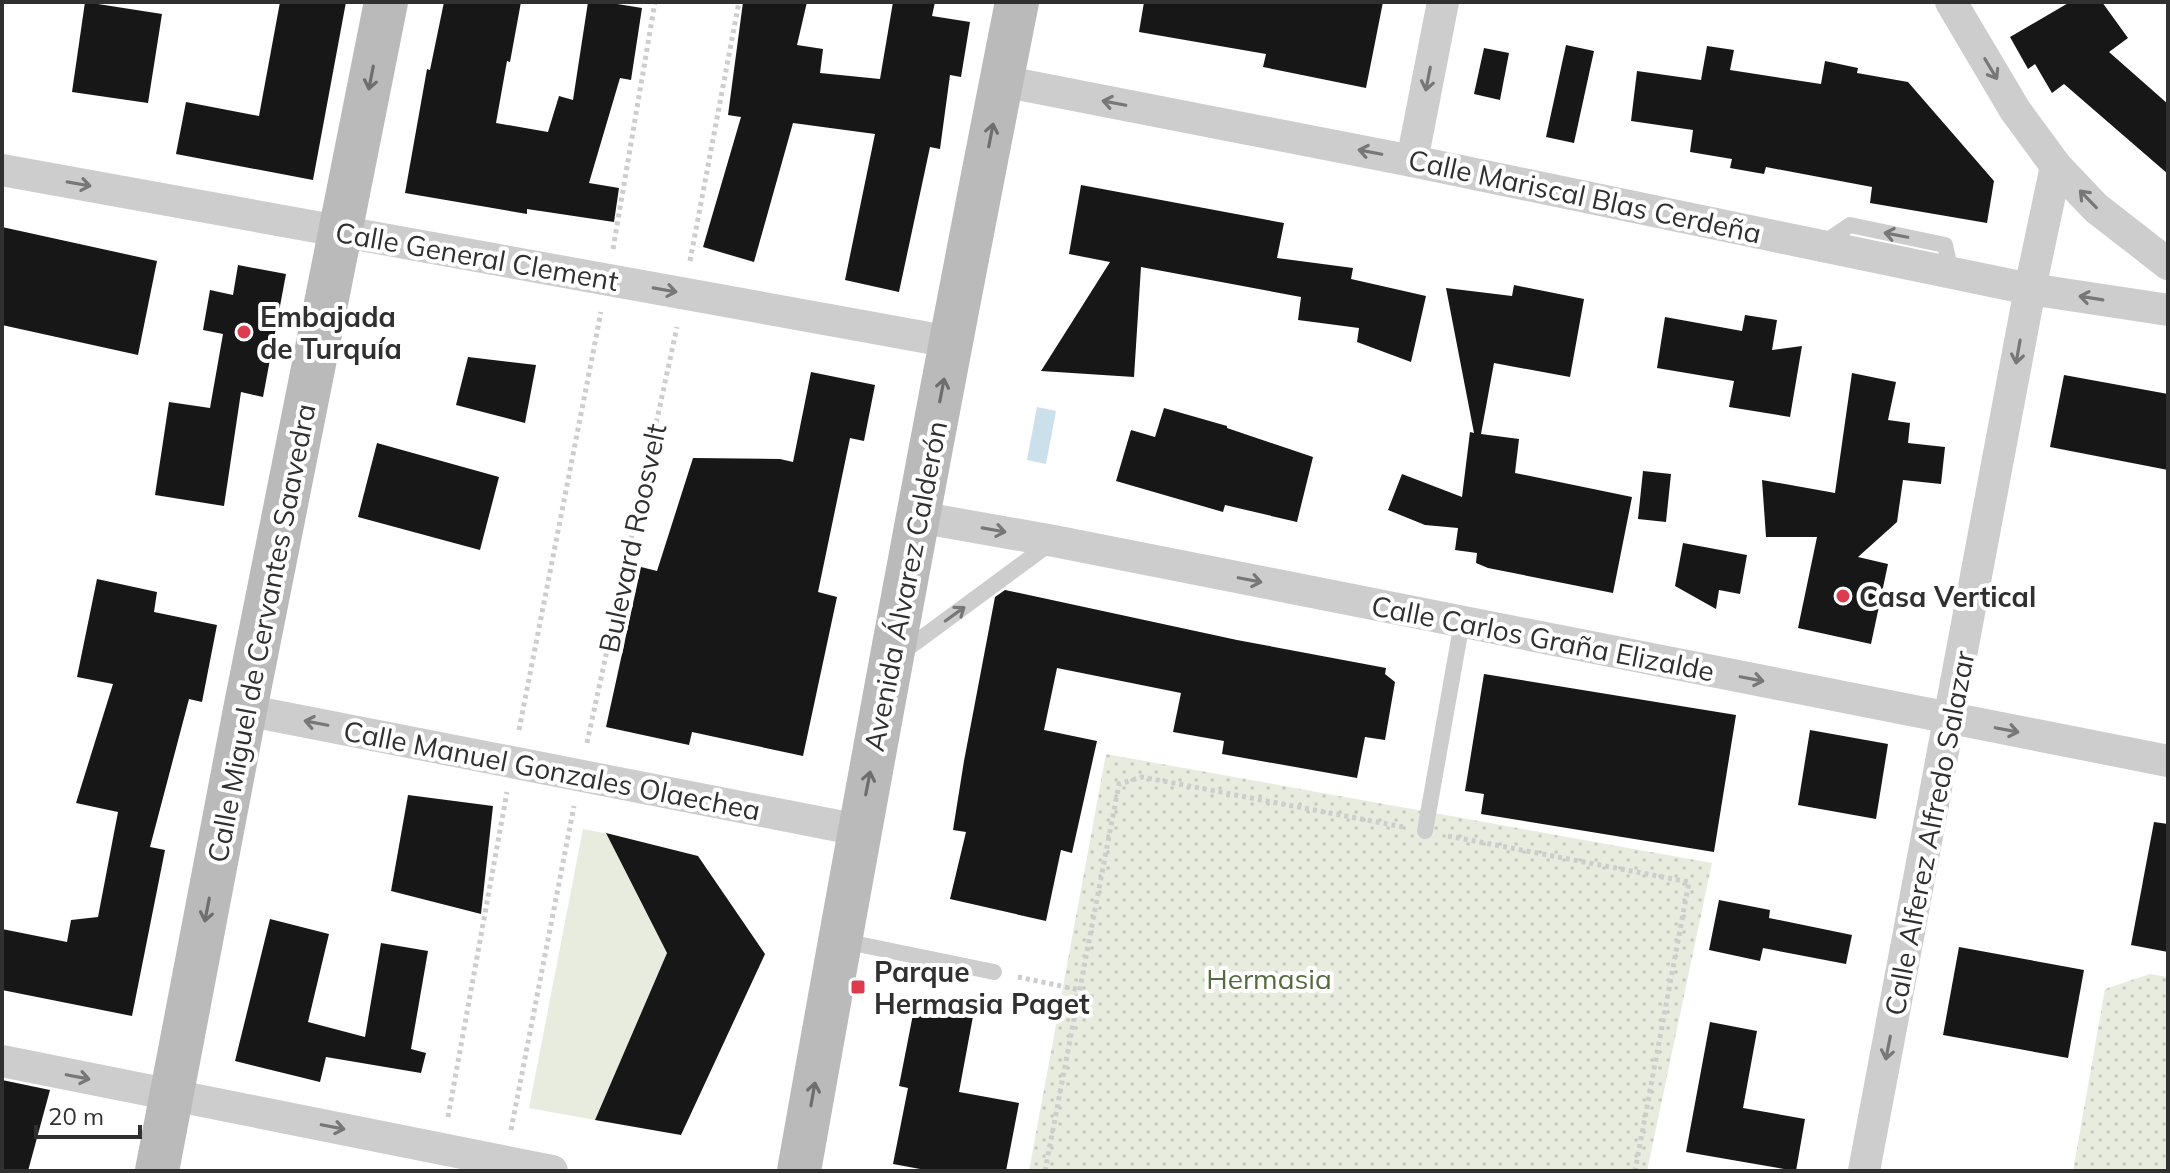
<svg xmlns="http://www.w3.org/2000/svg" width="2170" height="1173" viewBox="0 0 2170 1173" font-family="Mulish,sans-serif">
  <defs>
    <pattern id="park-dots" width="8" height="8" patternUnits="userSpaceOnUse" patternTransform="scale(2)"><rect width="8" height="8" fill="#e7ecdf"/><path d="M2 2h.1M6 6h.1" fill="none" stroke="#c6cbc0" stroke-width="1.8" stroke-linecap="round"/></pattern>
  </defs>
  <rect width="100%" height="100%" fill="#fff"/>
  <!-- green -->
  <path fill="#e7ecdf" d="M583,829L618,836L616,853L667,953L595,1120L529,1108Z"/>
  <!-- park -->
  <g fill="url(#park-dots)">
    <path d="M1106,754L1712,863L1647,1171H1029Z"/>
    <path d="M2150,974L2168,977V1171H2073L2105,989Z"/>
  </g>
  <!-- water -->
  <path fill="#cce0eb" d="M1037,407L1056,411L1046,464L1027,460Z"/>
  <!-- building -->
  <g fill="#171717">
    <path d="M85,2L162,14L148,103L72,92Z"/>
    <path d="M280,2H346L313,180L176,154L186,102L259,116Z"/>
    <path d="M444,2H521L510,62L507,61L496,123L548,132L559,96L573,100L588,2H605L642,8L631,80L620,78L589,183L619,188L614,222L527,209V214L405,193L427,69L430,70Z"/>
    <path d="M743,2H807L797,45L823,49L820,73L880,79L893,2H935L932,16L970,22L961,77L950,75L940,149L930,147L899,292L845,280L875,134L793,123L754,262L703,247L741,117L728,115Z"/>
    <path d="M1144,2H1383L1366,88L1263,67L1266,54L1139,32Z"/>
    <path d="M2070,2H2102L2128,38L2109,52L2168,104V174L2064,84L2052,93L2035,64L2028,69L2010,37Z"/>
    <path d="M1566,45L1594,51L1574,143L1546,137Z"/>
    <path d="M1707,46L1734,50L1730,70L1821,84L1825,61L1858,68L1857,73L1908,82L1994,181L1987,223L1870,203L1872,187L1766,167L1764,174L1730,168L1732,159L1690,152L1693,130L1631,121L1637,71L1701,80Z"/>
    <path d="M1484,48L1509,53L1500,100L1474,94Z"/>
    <path d="M1081,185L1284,223L1277,258L1353,268L1351,279L1426,296L1411,362L1357,342L1359,328L1298,320L1301,297L1141,267L1134,377L1041,371L1110,262L1069,254Z"/>
    <path d="M2,227L157,261L138,355L2,325Z"/>
    <path d="M238,265L286,274L263,397L241,392L224,506L155,495L169,402L210,408L223,334L203,330L210,290L233,295Z"/>
    <path d="M1514,285L1584,299L1570,377L1494,363L1481,434L1519,439L1515,473L1632,497L1613,593L1488,568L1476,563L1477,553L1455,550L1458,528L1425,525L1388,510L1402,474L1462,497L1470,432L1474,433L1446,288L1512,296Z"/>
    <path d="M1745,315L1777,320L1772,350L1802,346L1790,417L1729,407L1734,381L1657,368L1665,317L1742,331Z"/>
    <path d="M468,357L536,365L525,423L456,405Z"/>
    <path d="M811,372L875,385L864,441L850,438L818,592L837,597L803,756L692,732L689,745L606,727L641,567L657,571L693,458L780,459L793,462Z"/>
    <path d="M1852,373L1896,382L1888,420L1910,423L1908,443L1945,447L1941,484L1903,480L1897,522L1858,557L1888,564L1871,644L1798,628L1817,537H1766L1762,480L1835,493Z"/>
    <path d="M2064,375L2168,394V470L2050,447Z"/>
    <path d="M1164,408L1227,426V428L1313,457L1297,522L1225,505L1223,512L1116,481L1131,430L1155,437Z"/>
    <path d="M377,443L499,477L480,550L358,517Z"/>
    <path d="M1643,471L1671,474L1666,522L1638,519Z"/>
    <path d="M1683,543L1747,555L1740,594L1719,590L1716,609L1675,586Z"/>
    <path d="M97,579L157,592L154,612L217,625L202,702L189,699L150,847L165,850L132,1016L2,990V929L67,942L71,920L98,917L118,812L76,803L113,684L77,677Z"/>
    <path d="M1005,590L1237,640L1386,668L1385,674L1395,682L1385,740L1365,737L1357,778L1222,754L1224,741L1173,732L1181,693L1057,668L1044,730L1097,741L1072,853L1061,850L1046,921L950,899L966,832L953,830L964,761L995,597Z"/>
    <path d="M1484,674L1736,715L1714,852L1481,814L1484,794L1465,791Z"/>
    <path d="M1810,730L1888,744L1876,819L1798,805Z"/>
    <path d="M408,795L493,806L481,914L391,891Z"/>
    <path d="M2154,822L2168,824V952L2131,945Z"/>
    <path d="M606,833L698,856L765,954L681,1135L595,1120L667,953Z"/>
    <path d="M1719,900L1770,910L1769,918L1852,935L1846,964L1763,948L1760,961L1709,950Z"/>
    <path d="M270,919L329,934L308,1022L365,1037L381,943L428,951L411,1049L426,1053L421,1073L326,1057L320,1082L235,1061Z"/>
    <path d="M1959,947L2084,970L2068,1058L1943,1035Z"/>
    <path d="M916,999L974,1011L959,1092L1019,1103L1006,1171H931L893,1164L908,1088L899,1086Z"/>
    <path d="M1710,1022L1757,1031L1743,1108L1805,1119L1796,1171L1686,1152Z"/>
    <path d="M2,1080L50,1090L28,1171H2Z"/>
  </g>
  <g fill="none" stroke-linecap="round" stroke-linejoin="round">
    <!-- path -->
    <g stroke="#cdcdcd" stroke-width="5" stroke-dasharray="4 4" stroke-linecap="butt">
      <path d="M613,249L655,2"/>
      <path d="M690,261L739,2"/>
      <path d="M519,730L601,312"/>
      <path d="M587,743L677,327"/>
      <path d="M1448,836L1689,882L1635,1171"/>
      <path d="M1018,977L1080,990"/>
      <path d="M448,1117L507,792"/>
      <path d="M511,1130L574,806"/>
      <path d="M1045,1171L1119,784L1142,777L1403,827"/>
    </g>
    <!-- lane -->
    <g stroke="#cdcdcd" stroke-width="16">
      <path d="M1822,244L1850,225L1945,245L1951,272"/>
      <path d="M900,654L1052,542"/>
      <path d="M1425,831L1462,622"/>
      <path d="M843,941L994,972"/>
    </g>
    <!-- street -->
    <g stroke="#cdcdcd" stroke-width="32">
      <path d="M1951,2L2015,110L2056,166L2096,208L2168,264"/>
      <path d="M1002,81L1412,161L2030,289L2168,310"/>
      <path d="M1412,161L1443,2"/>
      <path d="M2,170L951,342"/>
      <path d="M918,517L1054,541L2168,761"/>
      <path d="M245,710L859,830"/>
      <path d="M2,1061L552,1171"/>
      <path d="M1864,1171L2030,289L2056,166"/>
    </g>
    <!-- secondary -->
    <g stroke="#bababa" stroke-width="44">
      <path d="M157,1171L245,710L386,2"/>
      <path d="M799,1171C868,781 940,391 1017,2"/>
    </g>
  </g>
  <!-- one-way arrows -->
  <defs><path id="oneway-shaft" d="M-6 0H5M1.5-3L5.5 0L1.5 3" fill="none" stroke-width="1.6" stroke-linecap="round" stroke-linejoin="round" transform="scale(2)"/></defs>
  <g stroke="#777">
    <use href="#oneway-shaft" transform="translate(1991 69) rotate(59)"/>
    <use href="#oneway-shaft" transform="translate(1428 79) rotate(101)"/>
    <use href="#oneway-shaft" transform="translate(1114 103) rotate(-169)"/>
    <use href="#oneway-shaft" transform="translate(1370 152) rotate(-169)"/>
    <use href="#oneway-shaft" transform="translate(79 184) rotate(10)"/>
    <use href="#oneway-shaft" transform="translate(2088 199) rotate(-134)"/>
    <use href="#oneway-shaft" transform="translate(1896 235) rotate(-169)"/>
    <use href="#oneway-shaft" transform="translate(665 290) rotate(10)"/>
    <use href="#oneway-shaft" transform="translate(2091 298) rotate(-171)"/>
    <use href="#oneway-shaft" transform="translate(2018 352) rotate(100)"/>
    <use href="#oneway-shaft" transform="translate(994 530) rotate(10)"/>
    <use href="#oneway-shaft" transform="translate(1250 580) rotate(11)"/>
    <use href="#oneway-shaft" transform="translate(955 614) rotate(-36)"/>
    <use href="#oneway-shaft" transform="translate(1752 679) rotate(11)"/>
    <use href="#oneway-shaft" transform="translate(316 723) rotate(-169)"/>
    <use href="#oneway-shaft" transform="translate(2007 730) rotate(11)"/>
    <use href="#oneway-shaft" transform="translate(1888 1048) rotate(101)"/>
    <use href="#oneway-shaft" transform="translate(78 1077) rotate(11)"/>
    <use href="#oneway-shaft" transform="translate(333 1127) rotate(11)"/>
  </g>
  <g stroke="#6e6e6e">
    <use href="#oneway-shaft" transform="translate(371 78) rotate(101)"/>
    <use href="#oneway-shaft" transform="translate(991 135) rotate(-79)"/>
    <use href="#oneway-shaft" transform="translate(942 390) rotate(-79)"/>
    <use href="#oneway-shaft" transform="translate(868 783) rotate(-79)"/>
    <use href="#oneway-shaft" transform="translate(207 910) rotate(101)"/>
    <use href="#oneway-shaft" transform="translate(813 1094) rotate(-80)"/>
  </g>
  <!-- markers -->
  <g fill="#dd3c4f" stroke="#fff" stroke-width="3">
    <circle cx="244" cy="332" r="8"/>
    <circle cx="1843" cy="596" r="8"/>
    <rect x="850" y="979" width="16" height="16" rx="4"/>
  </g>
  <g text-anchor="middle" dominant-baseline="central" stroke-width="8" stroke-linejoin="round" paint-order="stroke">
    <!-- street labels -->
    <g font-size="28" fill="#303030" stroke="#fff">
      <text transform="translate(1585 196) rotate(12)">Calle Mariscal Blas Cerdeña</text>
      <text transform="translate(477 256) rotate(10)">Calle General Clement</text>
      <text transform="translate(632 538) rotate(-78)">Bulevard Roosvelt</text>
      <text transform="translate(905 586) rotate(-79)">Avenida Álvarez Calderón</text>
      <text transform="translate(261 633) rotate(-79)">Calle Miguel de Cervantes Saavedra</text>
      <text transform="translate(1543 638) rotate(11)">Calle Carlos Graña Elizalde</text>
      <text transform="translate(552 770) rotate(11)">Calle Manuel Gonzales Olaechea</text>
      <text transform="translate(1929 833) rotate(-79)">Calle Alferez Alfredo Salazar</text>
    </g>
    <!-- poi labels -->
    <g font-size="28" font-weight="bold" fill="#303030" stroke="#fff" text-anchor="start">
      <text x="260" y="316">Embajada<tspan x="260" dy="32">de Turquía</tspan></text>
      <text x="1859" y="596">Casa Vertical</text>
      <text x="874" y="971">Parque<tspan x="874" dy="32">Hermasia Paget</tspan></text>
    </g>
    <!-- park labels -->
    <g font-size="28" fill="#556a3f" stroke="#fff">
      <text x="1269" y="978">Hermasia</text>
    </g>
  </g>
  <!-- border -->
  <rect width="2170" height="1173" fill="none" stroke="#303030" stroke-width="8"/>
  <!-- scale -->
  <path d="M36 1125v12h104v-12" fill="none" stroke="#303030" stroke-width="4"/>
  <text x="48" y="1125" font-size="24" fill="#303030" stroke="#ffffff" stroke-width="6" paint-order="stroke">20 m</text>
</svg>
